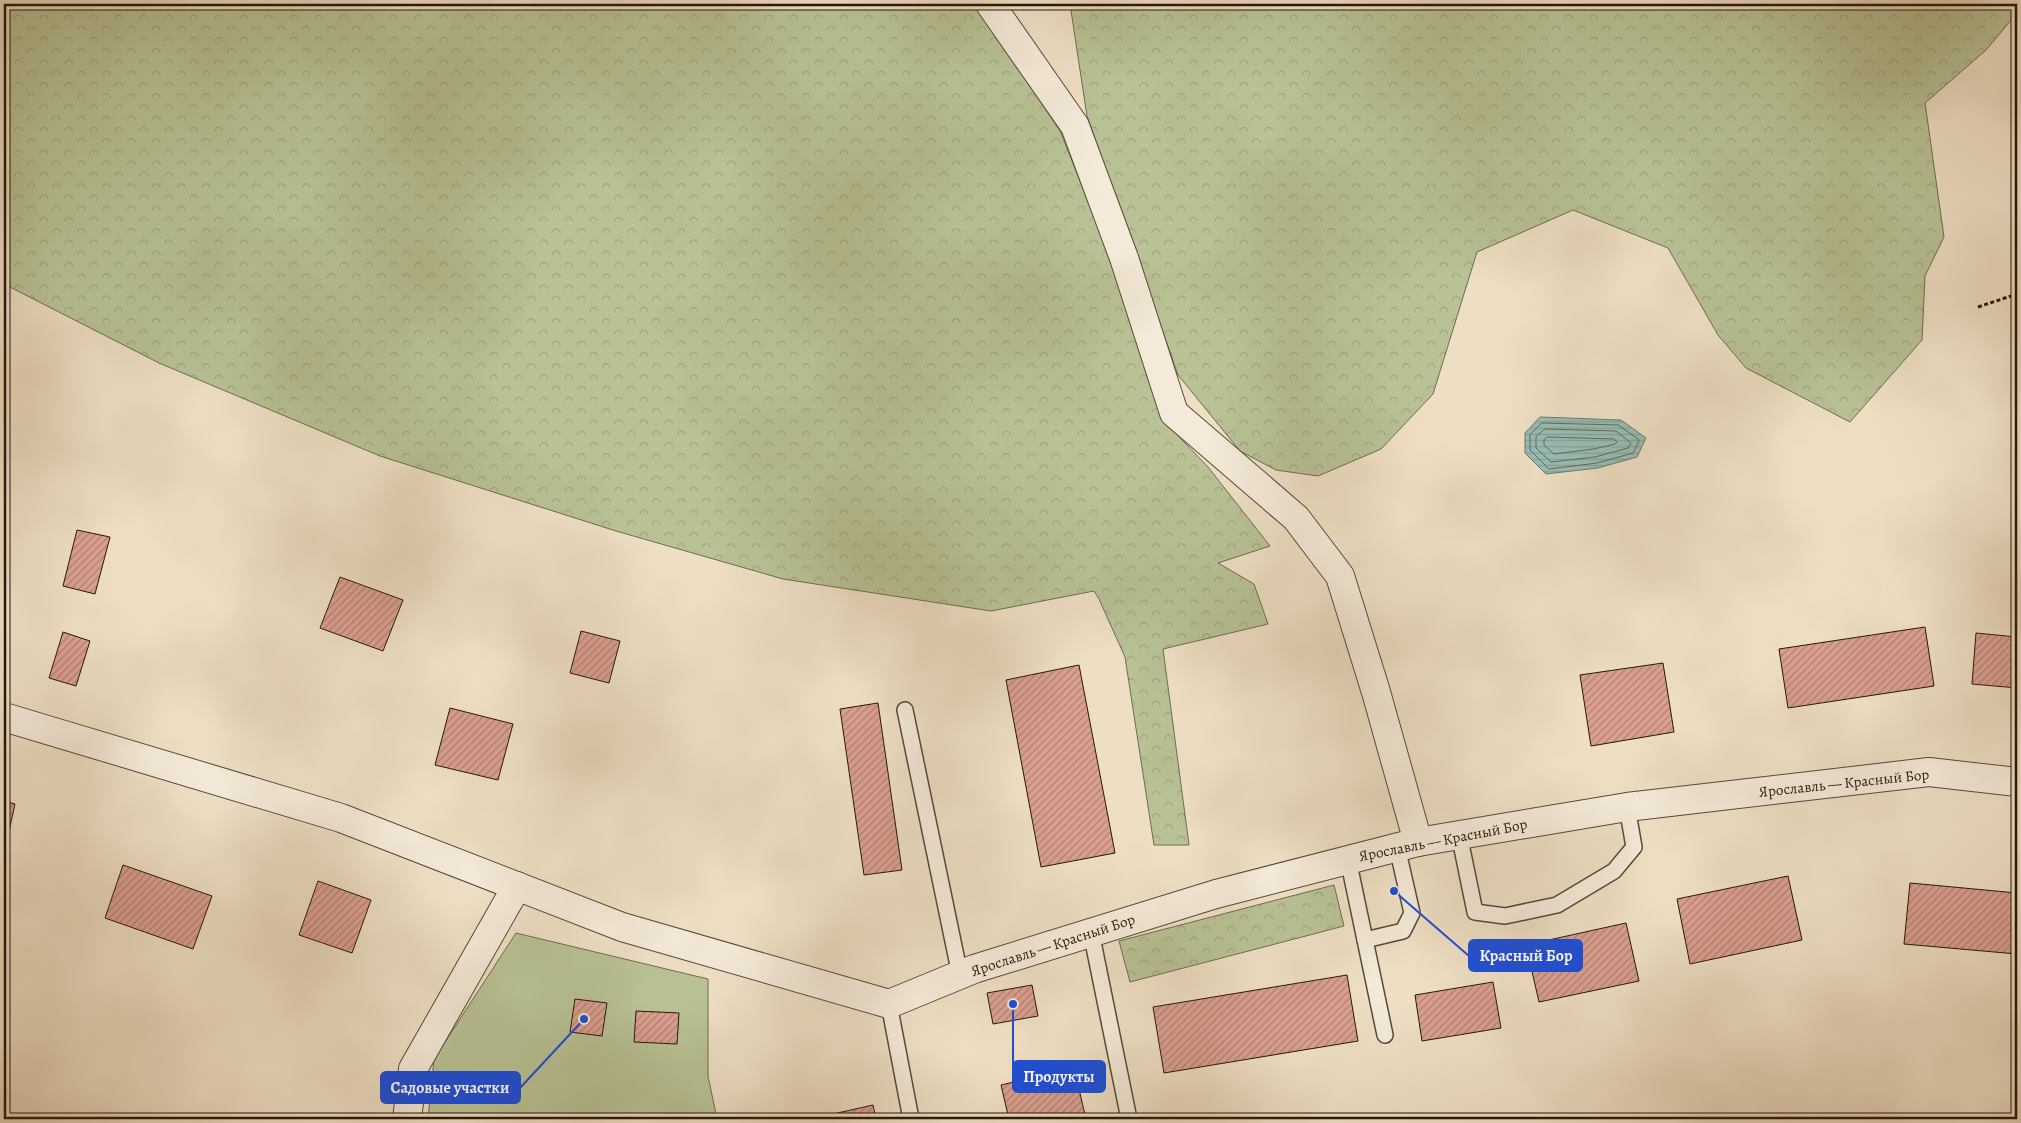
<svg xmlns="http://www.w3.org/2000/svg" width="2021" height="1123" viewBox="0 0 2021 1123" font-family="Alegreya,serif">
  <defs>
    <pattern id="forest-crowns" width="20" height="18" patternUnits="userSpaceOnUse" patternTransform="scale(1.25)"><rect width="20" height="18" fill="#b8c295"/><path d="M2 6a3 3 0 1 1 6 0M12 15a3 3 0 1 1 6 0" fill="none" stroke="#9ea67f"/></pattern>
    <pattern id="water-rules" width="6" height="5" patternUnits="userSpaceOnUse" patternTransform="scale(1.25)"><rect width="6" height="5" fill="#99bdb4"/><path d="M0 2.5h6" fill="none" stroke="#84a299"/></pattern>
    <pattern id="building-hatch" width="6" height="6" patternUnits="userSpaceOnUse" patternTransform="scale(1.25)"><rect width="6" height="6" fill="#dba090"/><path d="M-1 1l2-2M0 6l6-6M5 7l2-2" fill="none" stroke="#b18174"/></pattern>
  </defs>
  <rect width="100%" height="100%" fill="#eedfc4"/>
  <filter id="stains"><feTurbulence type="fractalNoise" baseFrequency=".004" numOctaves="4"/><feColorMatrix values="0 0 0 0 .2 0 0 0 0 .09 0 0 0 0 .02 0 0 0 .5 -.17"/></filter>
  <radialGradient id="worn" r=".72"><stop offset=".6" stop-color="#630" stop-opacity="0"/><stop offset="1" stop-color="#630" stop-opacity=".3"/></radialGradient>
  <!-- forest -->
  <g fill="url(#forest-crowns)" stroke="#6e6c4f">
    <path d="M4,4H975L1060,131L1111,258L1164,421L1208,467L1270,546L1218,563L1254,584L1268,624L1163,649L1189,845H1154L1125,657L1099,599L1094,591L991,611L783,579L616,531L380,456L159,363L4,284Z"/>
    <path d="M1070,4H2017V13L1986,50L1925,103L1944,237L1925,276L1922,340L1850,422L1746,368L1718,335L1668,248L1573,210L1477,252L1433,394L1381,449L1318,476L1276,470L1240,451L1178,375L1087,116Z"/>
    <path d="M1334,885L1344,926L1130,982L1119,941Z"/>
  </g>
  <!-- garden -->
  <path fill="#b8c295" stroke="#6e6c4f" d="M516,933L708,979V1076L717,1119H428L434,1059Z"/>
  <!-- water -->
  <path fill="url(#water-rules)" stroke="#6b7b70" d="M1540,417L1621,420L1646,438L1637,457L1598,468L1546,474L1525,453V433Z"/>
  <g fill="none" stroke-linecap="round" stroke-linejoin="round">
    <!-- shore -->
    <g stroke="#5f6a5e" stroke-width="1">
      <path d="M1542,423L1618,425L1638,439L1639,441L1633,453L1597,463L1549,469L1530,450V435Z"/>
      <path d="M1545,429L1616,431L1631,443L1628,448L1595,457L1551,462L1536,448V437Z"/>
      <path d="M1548,437L1614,439L1617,442L1615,444L1594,449L1554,454L1544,445V440Z"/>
    </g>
  </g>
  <!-- building -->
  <g fill="url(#building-hatch)" stroke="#251709">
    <path d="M77,530L110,537L95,594L63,586Z"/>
    <path d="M340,577L403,600L383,651L320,628Z"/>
    <path d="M1925,627L1934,686L1788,708L1779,649Z"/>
    <path d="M581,631L620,641L609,683L570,673Z"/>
    <path d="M63,632L90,641L76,686L49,678Z"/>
    <path d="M1976,633L2017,637V688L1972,684Z"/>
    <path d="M1663,663L1674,732L1591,746L1580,675Z"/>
    <path d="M1079,665L1115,853L1041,867L1006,680Z"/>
    <path d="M878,703L902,870L864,875L840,709Z"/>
    <path d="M450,708L513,724L498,780L435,765Z"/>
    <path d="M4,801L15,804L4,854Z"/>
    <path d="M123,865L212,896L193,949L105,918Z"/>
    <path d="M1788,876L1802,940L1690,964L1677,899Z"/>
    <path d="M318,881L371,900L352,953L299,935Z"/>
    <path d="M1910,883L2017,893V954L1904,944Z"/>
    <path d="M1626,923L1639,981L1539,1002L1526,945Z"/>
    <path d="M1347,975L1358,1041L1164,1073L1153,1007Z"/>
    <path d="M1493,982L1501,1028L1422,1041L1415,995Z"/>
    <path d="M1032,985L1038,1016L993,1024L987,993Z"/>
    <path d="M575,999L607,1003L602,1036L570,1032Z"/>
    <path d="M636,1011L679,1013L677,1044L634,1042Z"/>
    <path d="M1074,1068L1086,1119H1009L1001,1085Z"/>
    <path d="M873,1105L876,1119H811Z"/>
  </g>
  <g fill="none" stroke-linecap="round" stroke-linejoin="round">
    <!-- service casing -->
    <g stroke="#574938" stroke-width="18">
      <g id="service">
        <path d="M905,710L960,975"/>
        <path d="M1459,834L1475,912L1505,916L1557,905L1614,871L1634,847L1627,807"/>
        <path d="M1348,859L1385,1035"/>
        <path d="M1091,932L1129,1119"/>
        <path d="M1365,940L1403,931L1412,913L1397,847"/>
        <path d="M889,1004L911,1119"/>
      </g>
    </g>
    <!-- minor casing -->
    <g stroke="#574938" stroke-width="30">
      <g id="minor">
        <path d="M990,4L1075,126L1124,258L1174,413L1296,518L1340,576L1376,692L1418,842"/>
        <path d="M4,717L341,818L622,927L889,1004"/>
        <path d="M407,1119L413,1069L517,886"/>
      </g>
    </g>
    <!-- tertiary casing -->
    <g stroke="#574938" stroke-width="30">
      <path id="tertiary" d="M889,1004L974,969L1216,894L1418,842L1627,807L1929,772L2017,782"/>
    </g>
    <!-- path -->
    <path stroke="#251709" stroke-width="3" stroke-dasharray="4 2.5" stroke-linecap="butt" d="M1978,307L2017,294"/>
    <!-- service -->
    <use href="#service" stroke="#f4ead9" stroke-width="15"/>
    <!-- minor -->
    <use href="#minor" stroke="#f4ead9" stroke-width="28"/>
    <!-- tertiary -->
    <use href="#tertiary" stroke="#f4ead9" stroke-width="28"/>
  </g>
  <g text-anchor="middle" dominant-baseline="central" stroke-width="4" stroke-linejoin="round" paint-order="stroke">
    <!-- street labels -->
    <g font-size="15" fill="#251709" stroke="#f4ead9">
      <text transform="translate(1844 783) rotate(-6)">Ярославль — Красный Бор</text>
      <text transform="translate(1443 840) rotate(-11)">Ярославль — Красный Бор</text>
      <text transform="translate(1053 945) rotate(-18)">Ярославль — Красный Бор</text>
    </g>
  </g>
  <!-- callouts -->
  <path fill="none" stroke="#1d4ed8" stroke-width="2" d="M1394 891L1469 956M1013 1004L1013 1076M584 1019L520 1088"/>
  <g fill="#1d4ed8" stroke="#f4ead9" stroke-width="2">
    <circle cx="1394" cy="891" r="5"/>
    <circle cx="1013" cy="1004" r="5"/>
    <circle cx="584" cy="1019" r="5"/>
  </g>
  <g fill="#1d4ed8" stroke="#1d4ed8" stroke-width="2">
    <rect x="1469" y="940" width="113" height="31" rx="5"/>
    <rect x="1013" y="1061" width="92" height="31" rx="5"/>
    <rect x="381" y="1072" width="139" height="31" rx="5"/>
  </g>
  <g font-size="16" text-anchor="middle" font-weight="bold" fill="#fff">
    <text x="1526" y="961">Красный Бор</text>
    <text x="1059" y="1082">Продукты</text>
    <text x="450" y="1093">Садовые участки</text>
  </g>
  <!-- margin -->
  <rect width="2021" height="1123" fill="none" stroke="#eedfc4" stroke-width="20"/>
  <rect x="5" y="5" width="2011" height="1113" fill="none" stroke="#251709" stroke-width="2.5"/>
  <rect x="10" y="10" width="2001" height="1103" fill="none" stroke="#251709"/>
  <rect width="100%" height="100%" filter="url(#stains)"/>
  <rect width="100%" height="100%" fill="url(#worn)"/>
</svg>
